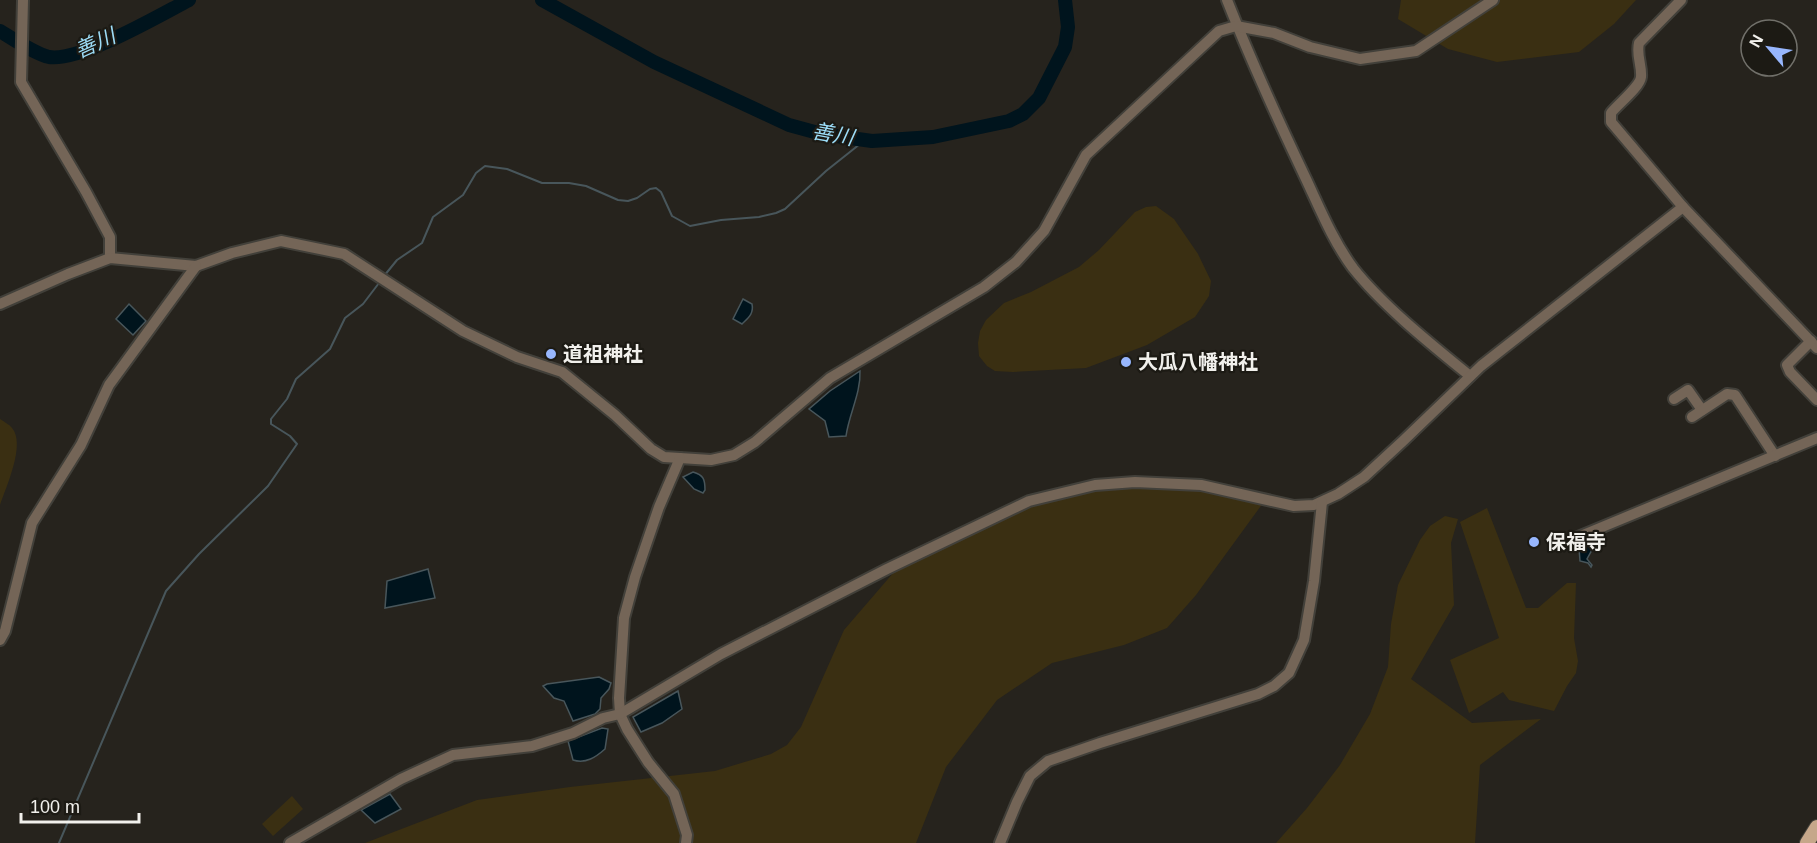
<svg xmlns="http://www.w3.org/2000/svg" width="1817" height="843" viewBox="0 0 1817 843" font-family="Helvetica,'Noto Sans JP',sans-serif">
  <rect width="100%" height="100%" fill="#26231d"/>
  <!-- green -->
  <g fill="#3a2f12">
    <path d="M1401,0H1636L1614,24L1579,52L1497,62L1448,49L1398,19Z"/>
    <path d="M1156,206L1174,219L1198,254L1211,281L1209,296L1195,317L1147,345L1086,368L1013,372L995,371L987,366L979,356L978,343L980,331L986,320L1004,303L1031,292L1079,267L1099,250L1135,212L1146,207Z"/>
    <path d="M0,419C4,422 9,424 12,428C26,444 6,487 0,505Z"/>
    <path d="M1137,478L1263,503L1196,595L1167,628L1124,645L1052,663L997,700L946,767L916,843H365L477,800L570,787L715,771L771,754L787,745L801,727L844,630L894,572L1051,493Z"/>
    <path d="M1487,508L1526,608H1538L1567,583H1576L1574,638L1578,661L1576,673L1567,686L1554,711L1509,700L1503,692L1469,713L1450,660L1499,638L1460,522Z"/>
    <path d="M1445,516L1458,519L1451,543L1454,605L1411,679L1472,723L1541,719L1480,765L1475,843H1276L1307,808L1340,765L1370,714L1388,667L1391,624L1398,585L1420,540L1430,526Z"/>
    <path d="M292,796L303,809L273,836L262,824Z"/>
  </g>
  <!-- water -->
  <g fill="#00141d" stroke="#48565b" stroke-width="1.5">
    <path d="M743,299L752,304C754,314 748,318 742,324L733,319Z"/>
    <path d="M129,304L146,321L133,335L116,319Z"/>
    <path d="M860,371C861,393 849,414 846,436L829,437L825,421L809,409L830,391Z"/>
    <path d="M693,472C704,475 705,480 705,490L703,493L694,489L683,477Z"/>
    <path d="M1588,540H1597L1601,543L1600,548L1592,550L1587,559L1592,565L1591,567L1588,563L1580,561L1579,548Z"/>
    <path d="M428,569L435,598L385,608L387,581Z"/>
    <path d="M599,677L611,683L609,689L601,698L600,709L595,714L573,721L564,701L554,698L543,686L547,684Z"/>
    <path d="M678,691L682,709L662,723L641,732L633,717Z"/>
    <path d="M602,728L608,729L605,749C596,757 586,764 573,760L568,741Z"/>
    <path d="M390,794L401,809L375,823L361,810Z"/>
  </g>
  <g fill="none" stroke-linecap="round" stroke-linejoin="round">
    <!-- stream -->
    <g stroke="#48565b" stroke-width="2">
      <path d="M384,276L397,260L422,243L433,217L463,195L476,173L485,166L507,169L542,183H569L586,186L618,200L628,201L637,198L650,189L656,188L661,192L672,216L690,226L721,220L759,217L776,213L785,209L826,171L865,140"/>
      <path d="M59,843L166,591L199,554L268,486L297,444L290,436L271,424V419L287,399L296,379L330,349L345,318L363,304L379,283"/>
    </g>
    <!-- river -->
    <g stroke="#00141d" stroke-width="14">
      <path d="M542,0L654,62L789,125L822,134L872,141L933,137L1009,121L1023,114L1039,98L1065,47L1068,27L1065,0"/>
      <path d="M0,31C13,39 35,54 49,57C80,62 160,15 189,0"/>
    </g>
    <!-- minor casing -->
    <g stroke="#42403a" stroke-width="14">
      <g id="minor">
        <path d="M23,0L21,82L86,192L110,237V258"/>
        <path d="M1227,0C1251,61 1278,120 1306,179C1320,209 1333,241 1353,268C1383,306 1432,345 1470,376"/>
        <path d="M1681,0L1639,43C1636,55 1642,65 1641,77C1640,87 1618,104 1611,113V122L1683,207L1817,348"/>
        <path d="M0,304L68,274L110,258L196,266L232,253L281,241L344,254L463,331L517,357L562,372L615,415L651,449L664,457L711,460L734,455L755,442L830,378L984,287L1016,262L1044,231L1086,155L1219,31L1236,26L1274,33L1310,47L1360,59L1416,51L1493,0"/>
        <path d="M1811,341L1787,365L1790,372L1817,400"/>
        <path d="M1674,399L1688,390L1702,410"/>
        <path d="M1692,417L1727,394L1735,395L1775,456"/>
        <path d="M680,458L659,507L635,577L624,618L619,698L620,714L627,729L648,762L674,794L687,835L686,843"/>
        <path d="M1566,542L1817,438"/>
        <path d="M0,640L5,631L32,523L81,445L109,385L196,266"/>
        <path d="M290,843L401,779L453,755L532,746L573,733L603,718L620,714L721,654L887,569L1029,501L1095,485L1135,482L1201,485L1294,506L1314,505L1338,494L1364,477L1403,441L1481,366L1683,207"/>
        <path d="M1000,843L1017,802L1030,776L1048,761L1100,743L1258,694L1274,686L1289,673L1304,640L1314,581L1322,502"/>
      </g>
    </g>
    <!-- major casing -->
    <g stroke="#42403a" stroke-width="16">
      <path id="major" d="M1807,843L1817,827"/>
    </g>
    <!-- minor -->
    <use href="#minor" stroke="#746557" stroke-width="10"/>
    <!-- major -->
    <use href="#major" stroke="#c6a78a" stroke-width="14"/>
  </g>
  <!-- markers -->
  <g fill="#97b6fd" stroke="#1c1a14" stroke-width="2">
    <circle cx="551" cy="354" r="6"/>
    <circle cx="1126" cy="362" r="6"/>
    <circle cx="1534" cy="542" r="6"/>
  </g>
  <g text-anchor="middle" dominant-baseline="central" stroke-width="4.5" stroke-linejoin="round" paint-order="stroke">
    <!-- poi labels -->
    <g font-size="20" font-weight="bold" fill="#f1f0ec" stroke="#1c1a14" text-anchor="start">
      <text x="563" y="354">道祖神社</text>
      <text x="1138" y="362">大瓜八幡神社</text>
      <text x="1546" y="542">保福寺</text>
    </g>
    <!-- water labels -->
    <g font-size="21" font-style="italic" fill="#9cdcf7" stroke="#1c1a14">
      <text transform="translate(95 43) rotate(-24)">善川</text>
      <text transform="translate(833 134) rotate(10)">善川</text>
    </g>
  </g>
  <!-- north arrow -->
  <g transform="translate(1769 48) rotate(299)"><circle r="28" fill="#1c1a14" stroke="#71706a" stroke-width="1.5"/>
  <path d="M0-4.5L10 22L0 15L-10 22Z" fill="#97b6fd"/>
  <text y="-9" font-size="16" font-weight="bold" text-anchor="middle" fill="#f1f0ec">N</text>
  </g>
  <!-- scale -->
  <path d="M21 813v9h118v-9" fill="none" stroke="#f1f0ec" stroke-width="3"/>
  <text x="30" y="813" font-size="18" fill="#f1f0ec" stroke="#1c1a14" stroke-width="4.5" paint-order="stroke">100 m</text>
</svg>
